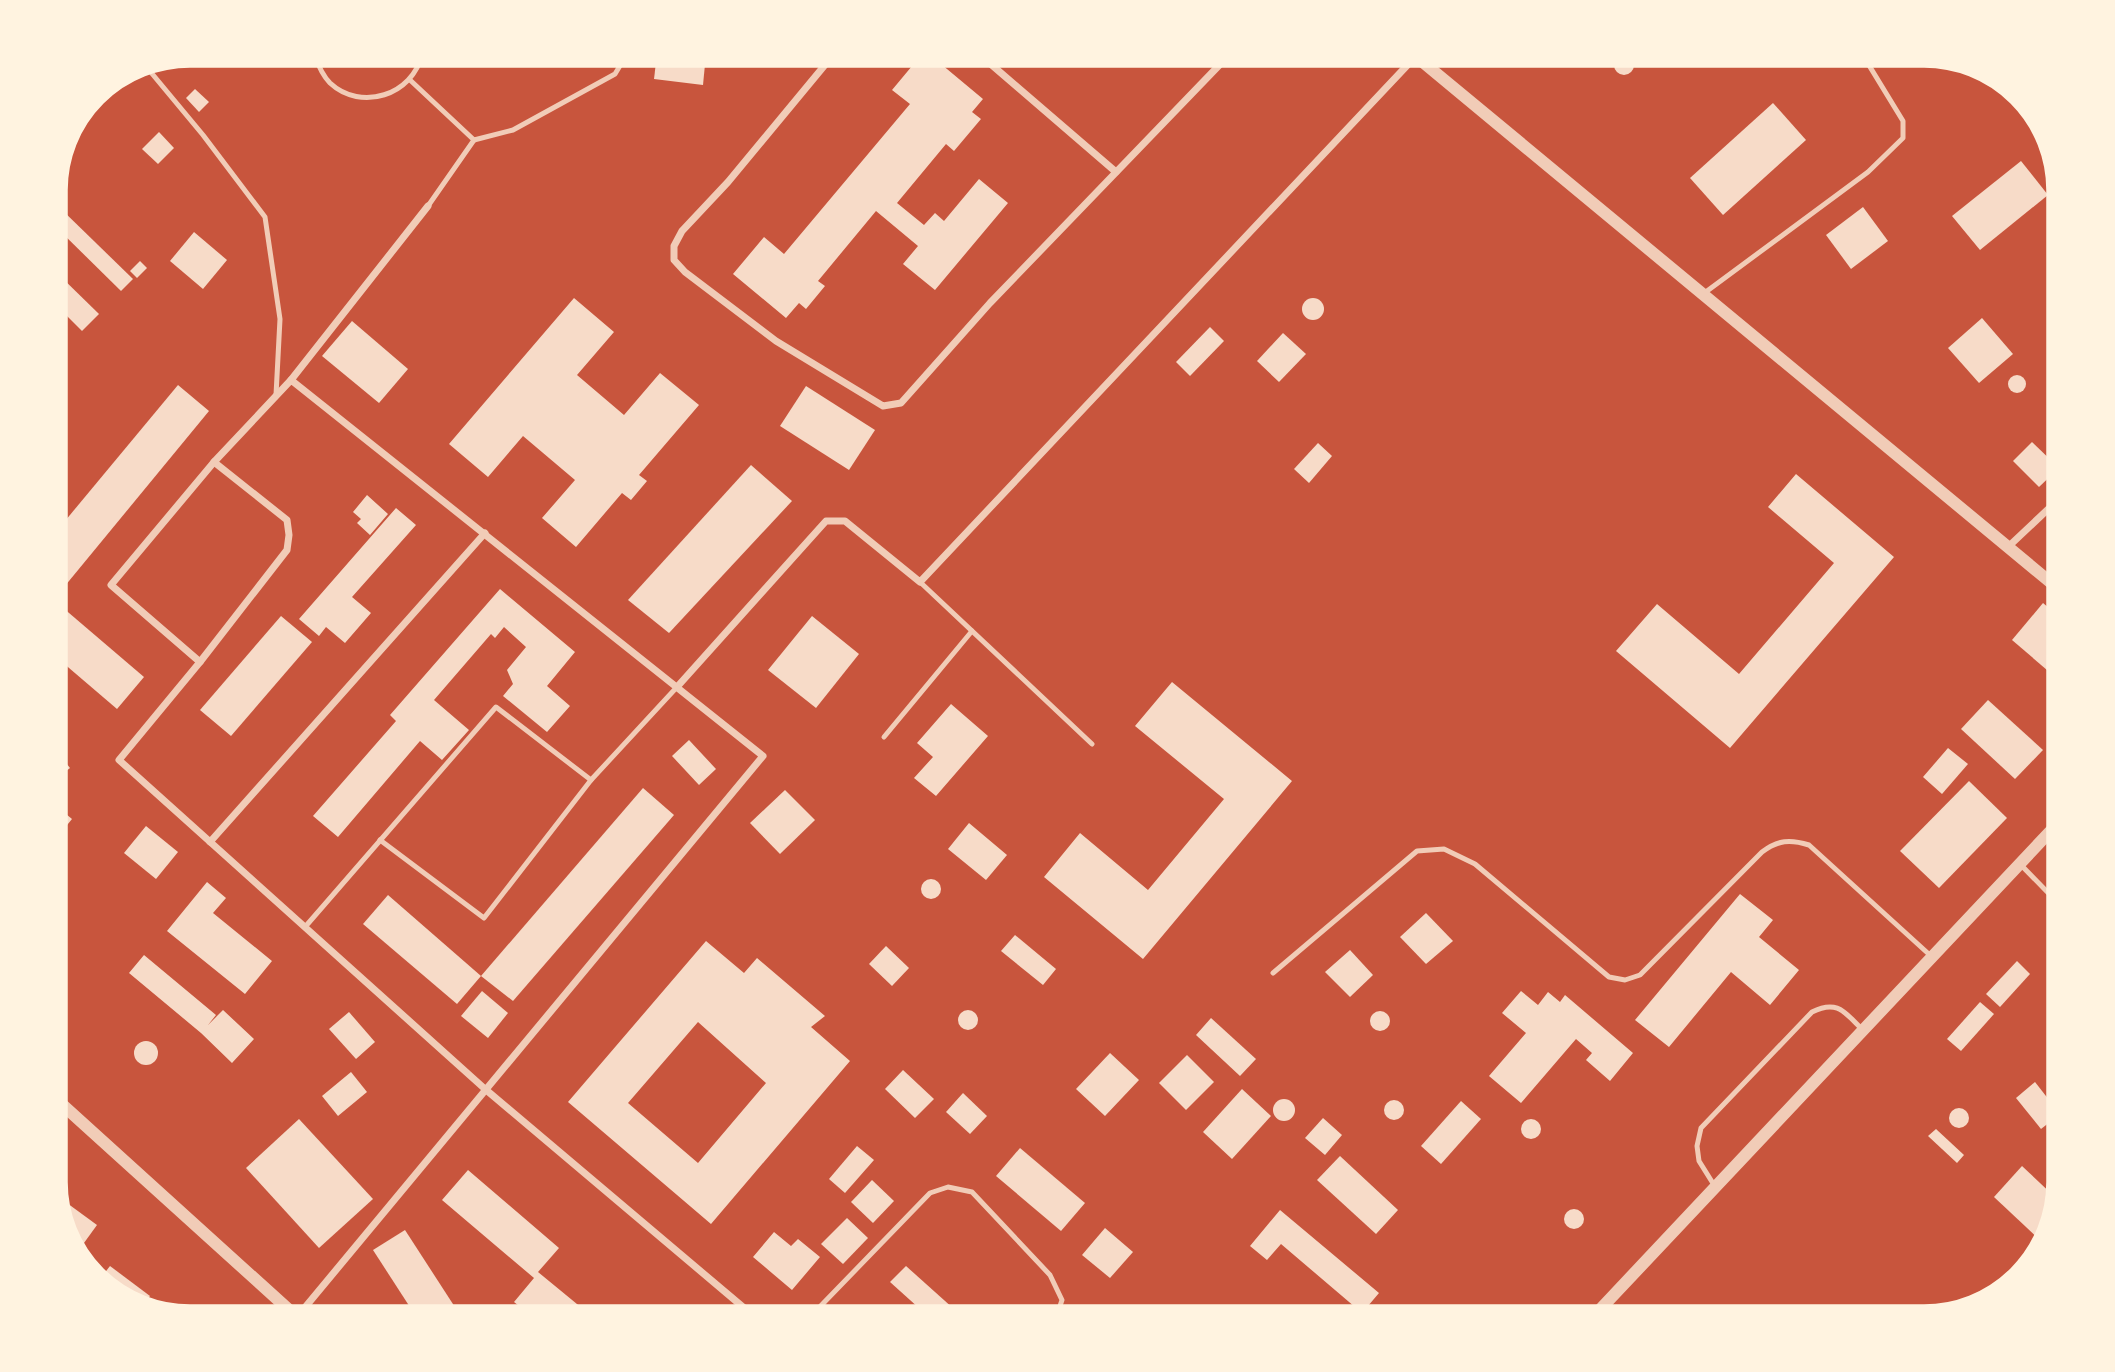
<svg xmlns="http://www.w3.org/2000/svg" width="2115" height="1372" viewBox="0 0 2115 1372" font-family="Bitter,serif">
  <rect width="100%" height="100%" fill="#c8553d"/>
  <!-- building -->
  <g fill="#f7dbc8" fill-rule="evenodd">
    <path d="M657,54H706L703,85L654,79Z"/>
    <path d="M922,54H929L983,99L972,112L981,119L954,151L946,144L897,203L924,225L935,213L944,221L979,179L1008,203L935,290L903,264L918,246L876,211L818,281L825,286L806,309L799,303L786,318L733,274L764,237L784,254L910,104L892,90Z"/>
    <path d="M1867,54H1886L1875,64Z"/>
    <circle cx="1624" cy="65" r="10"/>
    <path d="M195,89L209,102L199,112L186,98Z"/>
    <path d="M1773,103L1806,140L1723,215L1690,178Z"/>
    <path d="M159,132L174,148L158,164L142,149Z"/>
    <path d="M2021,161L2048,195L1980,250L1952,216Z"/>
    <path d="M59,207L133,279L121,291L55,226V212Z"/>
    <path d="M1863,207L1888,241L1851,269L1826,235Z"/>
    <path d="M194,232L227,260L203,289L170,261Z"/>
    <path d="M140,261L147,268L137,278L130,271Z"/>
    <path d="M55,271L99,314L82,331L55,304Z"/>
    <circle cx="1313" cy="309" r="11"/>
    <path d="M574,298L614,332L577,375L624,415L660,373L699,405L639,475L647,481L631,500L622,493L576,547L542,518L575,480L523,436L488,477L449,444Z"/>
    <path d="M1982,318L2013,354L1979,383L1948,348Z"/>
    <path d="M352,321L408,369L379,403L322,356Z"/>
    <path d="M1210,327L1224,341L1190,376L1176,362Z"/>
    <path d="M1283,333L1306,354L1279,382L1257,361Z"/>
    <circle cx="2017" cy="384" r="9"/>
    <path d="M178,385L209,411L55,598V533Z"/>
    <path d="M806,386L875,430L849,470L780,426Z"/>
    <path d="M2032,442L2059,468L2039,487L2013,461Z"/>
    <path d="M1318,443L1332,456L1309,483L1294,469Z"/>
    <path d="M751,465L792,501L669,633L628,600Z"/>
    <path d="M1796,474L1894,557L1730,748L1616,651L1657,604L1739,674L1834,563L1768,507Z"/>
    <path d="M367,495L388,514L370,535L357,523L361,519L353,512Z"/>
    <path d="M396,508L416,525L352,597L371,613L345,643L326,627L319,636L299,619Z"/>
    <path d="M500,589L575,652L547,686L570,706L547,732L503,696L513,684L507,670L526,647L504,627L495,638L491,634L434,700L469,730L442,760L420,741L338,837L313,816L396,721L390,715Z"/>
    <path d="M55,601L144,677L117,709L55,656Z"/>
    <path d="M2043,603L2061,618V682L2012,640Z"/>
    <path d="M281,616L312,642L231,736L200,710Z"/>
    <path d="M812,616L859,654L816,708L768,670Z"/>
    <path d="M1172,682L1292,781L1143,959L1044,877L1080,833L1148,890L1224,799L1135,726Z"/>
    <path d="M1988,700L2043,750L2015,779L1961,729Z"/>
    <path d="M951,704L988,736L936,796L914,778L933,757L917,743Z"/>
    <path d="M689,740L716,769L699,785L672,756Z"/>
    <path d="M1948,748L1968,764L1942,794L1923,777Z"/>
    <path d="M55,749L70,768L55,780Z"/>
    <path d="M1969,781L2007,818L1939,888L1900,851Z"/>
    <path d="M643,788L674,815L513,1001L481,976Z"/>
    <path d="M785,790L815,820L780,854L750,823Z"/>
    <path d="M55,805L72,819L55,840Z"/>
    <path d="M969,823L1007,855L986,880L948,849Z"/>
    <path d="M146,826L178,852L156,879L124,853Z"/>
    <circle cx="931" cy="889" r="10"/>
    <path d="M207,882L226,898L213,913L272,961L245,994L167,931Z"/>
    <path d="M1740,894L1773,920L1759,937L1799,970L1770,1005L1731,972L1669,1047L1635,1020Z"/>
    <path d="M388,895L481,976L457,1004L363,924Z"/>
    <path d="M1426,913L1453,941L1426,964L1400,937Z"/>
    <path d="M1015,935L1056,969L1043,985L1001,951Z"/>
    <path d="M706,941L744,973L757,958L825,1016L811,1027L850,1061L711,1224L568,1102ZM698,1022L766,1083L698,1163L628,1103Z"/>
    <path d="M886,946L909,968L892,986L869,964Z"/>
    <path d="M1350,950L1373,975L1350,997L1325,972Z"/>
    <path d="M144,955L216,1015L208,1025L223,1010L254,1039L232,1063L201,1033L129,973Z"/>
    <path d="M2017,961L2030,974L2000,1007L1986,994Z"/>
    <path d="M482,991L508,1013L488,1038L461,1016Z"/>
    <path d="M1521,991L1538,1005L1548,992L1560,1002L1565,995L1633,1053L1610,1081L1586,1060L1592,1053L1576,1039L1521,1103L1489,1076L1526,1033L1502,1013Z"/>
    <path d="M1980,1002L1994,1014L1961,1051L1947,1039Z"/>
    <circle cx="968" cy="1020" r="10"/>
    <circle cx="1380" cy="1021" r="10"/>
    <path d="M349,1012L375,1042L356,1059L329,1029Z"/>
    <path d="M1211,1018L1256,1059L1240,1076L1196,1035Z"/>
    <circle cx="146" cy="1053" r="12"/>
    <path d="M1110,1053L1139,1080L1105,1116L1076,1089Z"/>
    <path d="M1187,1055L1214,1082L1186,1110L1159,1083Z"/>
    <path d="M903,1070L934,1099L915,1118L885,1089Z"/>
    <path d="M351,1072L367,1092L338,1116L322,1096Z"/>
    <path d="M2035,1082L2060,1114L2041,1129L2016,1098Z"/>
    <path d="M1242,1089L1271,1116L1232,1159L1203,1132Z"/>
    <path d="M963,1093L987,1116L970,1134L946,1112Z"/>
    <circle cx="1284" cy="1110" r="11"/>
    <circle cx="1394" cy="1110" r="10"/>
    <path d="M1461,1101L1481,1119L1441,1164L1421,1146Z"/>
    <circle cx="1959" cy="1118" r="10"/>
    <path d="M1323,1118L1342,1135L1325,1155L1305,1138Z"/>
    <path d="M299,1119L373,1199L319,1248L246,1168Z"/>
    <circle cx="1531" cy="1129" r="10"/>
    <path d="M1936,1129L1964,1155L1957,1163L1928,1136Z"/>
    <path d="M857,1146L874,1160L845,1193L829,1179Z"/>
    <path d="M1020,1148L1085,1203L1061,1231L996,1176Z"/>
    <path d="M1340,1156L1398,1210L1376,1234L1317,1180Z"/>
    <path d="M2022,1166L2056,1198L2042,1242L1994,1197Z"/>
    <path d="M468,1170L559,1248L538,1272L594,1318H534L514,1302L534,1278L442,1200Z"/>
    <path d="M872,1180L894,1201L873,1223L851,1202Z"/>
    <path d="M56,1195L97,1225L76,1254L72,1249Z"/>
    <circle cx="1574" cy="1219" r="10"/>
    <path d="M1280,1210L1379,1293L1362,1313L1281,1244L1267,1260L1250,1246Z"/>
    <path d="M847,1218L868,1238L843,1264L821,1244Z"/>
    <path d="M1105,1228L1133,1252L1110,1278L1082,1255Z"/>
    <path d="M405,1230L462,1318H417L373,1250Z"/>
    <path d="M774,1232L791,1246L798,1239L820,1257L792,1290L753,1257Z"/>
    <path d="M110,1266L150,1296L144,1304L115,1295L100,1279Z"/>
    <path d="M906,1266L964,1318H930L890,1282Z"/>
    <path d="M1069,1307L1077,1312L1072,1318H1060Z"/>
    <path d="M1527,1310L1536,1318H1520Z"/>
  </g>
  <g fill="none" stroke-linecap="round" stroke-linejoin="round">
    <!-- service -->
    <g stroke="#f1ccb7" stroke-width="5">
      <path d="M314,54C318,65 322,75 330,83C361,112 413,95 422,54"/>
      <path d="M144,64L203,135L265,217L280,319L276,395"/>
      <path d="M410,80L474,140L428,206"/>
      <path d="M474,140L513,130L615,74L627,54"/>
      <path d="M1703,294L1868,172L1903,138V121L1867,62"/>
      <path d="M920,582L1092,744"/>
      <path d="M884,737L972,631"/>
      <path d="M380,840L484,918L591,780"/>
      <path d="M2020,864L2061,906"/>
      <path d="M305,927L496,707L591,780L677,687"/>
      <path d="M1273,973L1417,851L1444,849L1475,864L1609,977L1625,980L1640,975L1762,852C1778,840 1790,839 1809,845L1932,957"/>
      <path d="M1714,1185L1699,1161L1697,1146L1701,1128L1812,1012C1838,999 1845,1013 1863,1030"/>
      <path d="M809,1318L930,1193L948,1187L972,1192L1050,1275L1062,1300L1056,1318"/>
    </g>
    <!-- minor -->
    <g stroke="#f1ccb7" stroke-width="7">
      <path d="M834,54L728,182L682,231L674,246V260L685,272L776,341L883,406L901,403L990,303L1230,54"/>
      <path d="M979,54L1116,172"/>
      <path d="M291,380L428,206"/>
      <path d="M2008,547L2061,497"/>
      <path d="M200,662L111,585L214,462"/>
      <path d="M677,687L826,521H845L920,582L1416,56"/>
      <path d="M210,842L485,533"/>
      <path d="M297,1317L763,756L291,380L214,462L287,520L289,535L287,550L200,662L119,760L485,1089L756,1318"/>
    </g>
    <!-- tertiary -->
    <g stroke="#f1ccb7" stroke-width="12">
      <path d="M1413,54L2061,591"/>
      <path d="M55,1098L298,1318"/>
      <path d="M1592,1318L2061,820"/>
    </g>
  </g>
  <!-- crop -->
  <path d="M0 0H2115V1372H0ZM190 66H1924A124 124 0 0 1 2048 190V1182A124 124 0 0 1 1924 1306H190A124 124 0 0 1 66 1182V190A124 124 0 0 1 190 66Z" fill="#fff3e0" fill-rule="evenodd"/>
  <path fill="none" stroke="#fff3e0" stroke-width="3.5" d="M190 66H1924A124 124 0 0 1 2048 190V1182A124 124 0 0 1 1924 1306H190A124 124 0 0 1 66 1182V190A124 124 0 0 1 190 66Z"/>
</svg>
